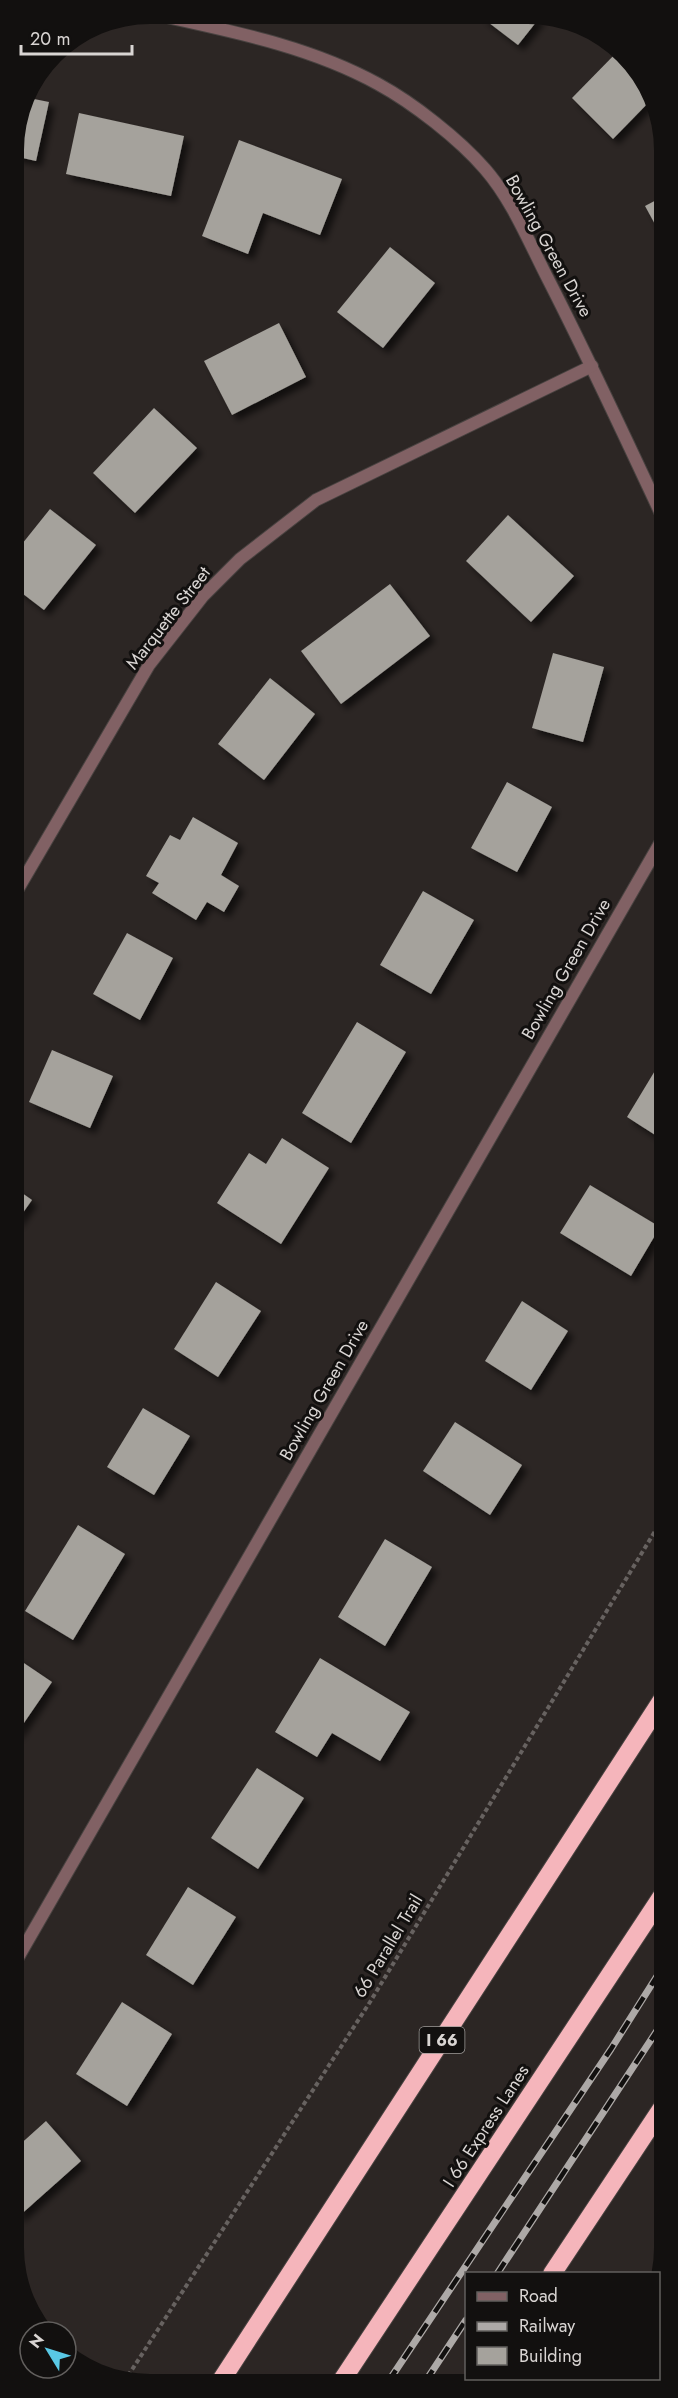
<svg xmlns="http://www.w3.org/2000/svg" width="678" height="2398" viewBox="0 0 678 2398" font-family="Jost,sans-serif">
  <defs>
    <filter id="shadow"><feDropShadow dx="5.5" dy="5.5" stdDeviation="3" flood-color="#0009"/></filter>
  </defs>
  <rect width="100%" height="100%" fill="#2c2624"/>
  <!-- building -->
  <g fill="#a5a29c" filter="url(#shadow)">
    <path d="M480,16H541L518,45Z"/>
    <path d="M619,50L625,54L650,101L613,139L572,98Z"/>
    <path d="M24,97L49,102L36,161L14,156V141Z"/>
    <path d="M79,113L184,136L171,196L66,174Z"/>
    <path d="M239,140L342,179L320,235L263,213L248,254L202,236Z"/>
    <path d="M662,197V237L645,206Z"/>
    <path d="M390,247L435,283L383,348L337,312Z"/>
    <path d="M279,323L306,377L232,415L204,361Z"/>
    <path d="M154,408L197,448L135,513L93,473Z"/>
    <path d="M50,509L96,545L44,610L14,587V554Z"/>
    <path d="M508,515L574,576L531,622L466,561Z"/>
    <path d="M390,584L430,636L341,704L301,651Z"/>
    <path d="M553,653L604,667L583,742L532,728Z"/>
    <path d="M270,678L315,714L264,780L218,744Z"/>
    <path d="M507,782L552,807L517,872L471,848Z"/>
    <path d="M193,817L238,843L221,875L239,886L224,912L207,902L196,920L152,893L159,883L146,876L170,835L180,840Z"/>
    <path d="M423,891L474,920L431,994L380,965Z"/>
    <path d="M127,933L173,958L140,1020L93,994Z"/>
    <path d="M357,1022L406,1052L351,1143L302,1113Z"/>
    <path d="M52,1050L113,1076L90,1128L29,1102Z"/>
    <path d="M656,1069L663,1074V1140L627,1117Z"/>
    <path d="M282,1138L329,1168L281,1244L217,1203L249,1153L266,1164Z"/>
    <path d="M590,1185L660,1227L631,1276L560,1233Z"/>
    <path d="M15,1188L32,1200L15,1224Z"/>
    <path d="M216,1282L261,1311L218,1377L174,1349Z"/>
    <path d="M522,1301L568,1331L531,1390L485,1361Z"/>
    <path d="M143,1408L190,1436L154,1495L107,1467Z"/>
    <path d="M455,1422L522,1465L490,1515L423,1471Z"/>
    <path d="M78,1525L125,1554L73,1640L25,1611Z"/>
    <path d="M385,1539L432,1567L385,1646L338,1617Z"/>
    <path d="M15,1657L52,1682L15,1736Z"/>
    <path d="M320,1658L410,1712L380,1761L332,1733L317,1757L275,1732Z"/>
    <path d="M257,1768L304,1798L258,1869L211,1838Z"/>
    <path d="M188,1887L236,1917L193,1985L146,1955Z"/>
    <path d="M122,2002L172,2034L127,2106L76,2074Z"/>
    <path d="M46,2121L81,2161L17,2218L16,2148Z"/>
  </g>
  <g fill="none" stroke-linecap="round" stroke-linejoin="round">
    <!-- minor casing -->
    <g stroke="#484240" stroke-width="14">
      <g id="minor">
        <path d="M153,14C230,31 309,46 378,84C413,103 459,139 485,169C512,200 529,242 548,279C588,357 625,437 662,516"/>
        <path d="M15,894L149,665L203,596L240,559L316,500L592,366"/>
        <path d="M16,1961L663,838"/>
      </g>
    </g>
    <!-- motorway casing -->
    <g stroke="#484240" stroke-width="20">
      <g id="motorway">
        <path d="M552,2274L664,2105"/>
        <path d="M220,2382L664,1697"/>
        <path d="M341,2382L664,1893"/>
        <path d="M479,2382L481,2378"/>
      </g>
    </g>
    <!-- path -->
    <path stroke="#676260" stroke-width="4" stroke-dasharray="4.5 3" stroke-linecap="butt" d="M124,2382L370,2002L663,1518"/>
    <!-- minor -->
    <use href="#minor" stroke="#816164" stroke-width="12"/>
    <!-- motorway -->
    <use href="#motorway" stroke="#f5b5bb" stroke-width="18"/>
    <!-- rail casing -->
    <g stroke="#ada9a7" stroke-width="7">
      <g id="rail">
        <path d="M497,2274L664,2020"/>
        <path d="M388,2382L611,2049L664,1965"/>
        <path d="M425,2382L466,2320"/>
      </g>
    </g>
    <!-- rail -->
    <use href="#rail" stroke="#12100f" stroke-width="4.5" stroke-dasharray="14" stroke-linecap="butt"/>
  </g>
  <g text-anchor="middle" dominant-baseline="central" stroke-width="6" stroke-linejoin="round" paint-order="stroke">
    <!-- shield labels -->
    <rect fill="#12100f" stroke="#9d9a98" stroke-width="1.5" x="419.5" y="2027" width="45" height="26" rx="4.5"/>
    <g font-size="16" font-weight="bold" fill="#d9d5d3">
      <text x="442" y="2040">I 66</text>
    </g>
    <!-- street labels -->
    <g font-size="18" fill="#d9d5d3" stroke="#12100f">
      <text transform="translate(549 246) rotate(61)">Bowling Green Drive</text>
      <text transform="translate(168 618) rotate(-52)">Marquette Street</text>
      <text transform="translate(566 969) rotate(-60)">Bowling Green Drive</text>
      <text transform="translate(324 1390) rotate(-60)">Bowling Green Drive</text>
      <text transform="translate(388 1946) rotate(-59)">66 Parallel Trail</text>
      <text transform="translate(486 2126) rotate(-57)">I 66 Express Lanes</text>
    </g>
  </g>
  <!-- crop -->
  <path d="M0 0H678V2398H0ZM150 24H528A126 126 0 0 1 654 150V2248A126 126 0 0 1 528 2374H150A126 126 0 0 1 24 2248V150A126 126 0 0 1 150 24Z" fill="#12100f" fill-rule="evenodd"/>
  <!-- legend -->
  <rect x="465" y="2272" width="195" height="108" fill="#12100f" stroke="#625f5d" stroke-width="1.5"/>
  <rect x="477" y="2292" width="30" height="9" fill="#816164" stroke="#625f5d" stroke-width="1.5"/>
  <text x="519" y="2302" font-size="18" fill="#d9d5d3">Road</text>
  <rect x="477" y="2322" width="30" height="9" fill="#ada9a7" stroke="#625f5d" stroke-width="1.5"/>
  <text x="519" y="2332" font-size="18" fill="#d9d5d3">Railway</text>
  <rect x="477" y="2347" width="30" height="18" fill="#a5a29c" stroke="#625f5d" stroke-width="1.5"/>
  <text x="519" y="2362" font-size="18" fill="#d9d5d3">Building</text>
  <!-- north arrow -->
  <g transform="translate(48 2350) rotate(308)"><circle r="28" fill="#12100f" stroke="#625f5d" stroke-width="1.5"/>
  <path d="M0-4.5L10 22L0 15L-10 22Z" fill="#59c8e5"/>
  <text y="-9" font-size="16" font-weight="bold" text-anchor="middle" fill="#d9d5d3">N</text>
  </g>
  <!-- scale -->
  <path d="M21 45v9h111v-9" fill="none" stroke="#d9d5d3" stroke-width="3"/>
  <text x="30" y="45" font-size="18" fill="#d9d5d3" stroke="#12100f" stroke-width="4.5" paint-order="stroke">20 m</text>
</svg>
